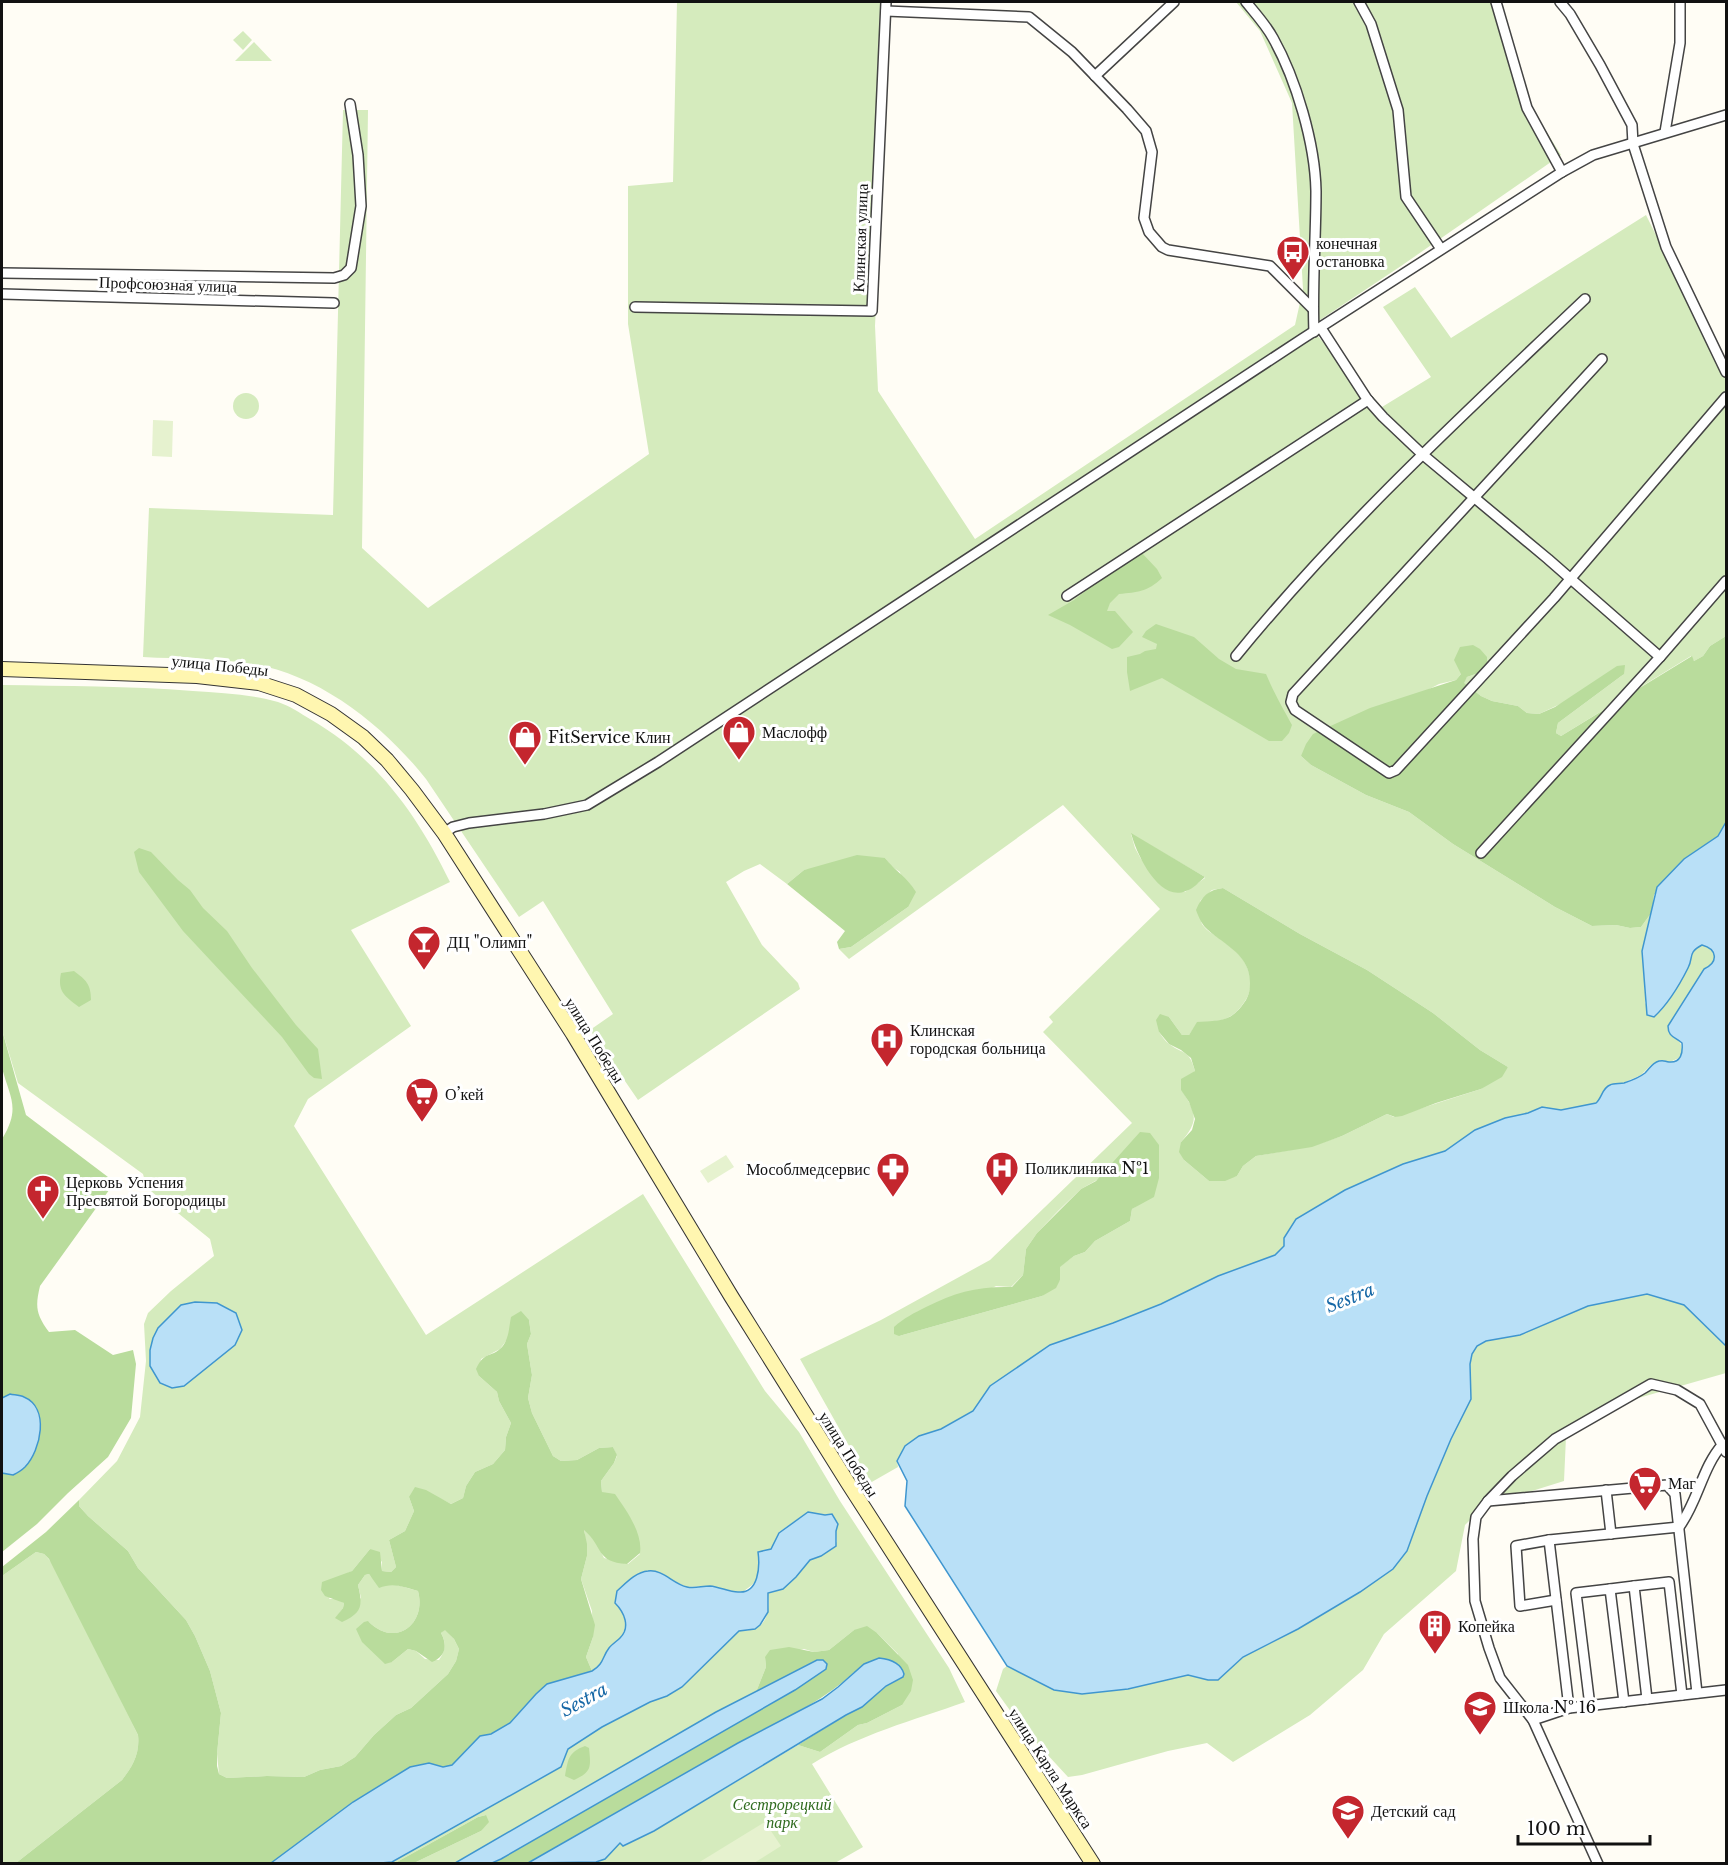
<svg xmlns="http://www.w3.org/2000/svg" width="1728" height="1865" viewBox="0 0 1728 1865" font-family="'Libre Baskerville',serif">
  <rect width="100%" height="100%" fill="#fffdf5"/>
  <!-- green -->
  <g fill="#d5ebbd" fill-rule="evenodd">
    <path d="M677,2H891L875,326L878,391L975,539L1295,325L1303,289L1292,103L1260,31L1236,2H1500L1531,107L1561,155L1401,266L1320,320L1314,332L1382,407L1431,377L1383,307L1415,287L1451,338L1646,215L1726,376V636L1710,646L1703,656L1694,661L1691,656L1561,736L1556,733L1558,723L1624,674L1539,714L1527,713L1518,706L1492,701L1481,696L1463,683L1467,677L1487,670L1461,674L1456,680L1439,684L1301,756L1311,765L1366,795L1409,812L1453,844L1555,907L1592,926L1616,925L1630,928L1641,927L1652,912L1642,951L1645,991V1004L1689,959L1696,948L1702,945C1717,949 1719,962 1704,969L1668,1026C1676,1037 1685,1043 1681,1057L1670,1062L1660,1060L1651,1065L1641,1075L1623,1083L1610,1085L1604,1090L1601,1099L1596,1103L1561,1110L1542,1107L1528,1113L1505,1118L1445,1152L1403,1164L1345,1190L1296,1219L1284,1246L1275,1255L1218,1276L1161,1304L1113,1323L990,1386L973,1411L941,1429L919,1436L897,1460L898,1467L870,1483L800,1359L881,1320L990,1260L1132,1123L1043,1032L1053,1022L1049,1017L1160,909L1063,805L849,959L839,949L851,947L908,907L900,872L891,866L885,858L804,870L787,884L760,864L744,871L726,882L762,945L798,983L800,989L638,1100L590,1030L613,1014L543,901L519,917L426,779C385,727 321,675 253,664C217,658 179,659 143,657L149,508L333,515L343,110H368L362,548L428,608L649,454L628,324V186L673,182ZM1131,834L1205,877V878L1185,892L1141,859L1135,848ZM1223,888L1300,934L1367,970L1433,1013L1480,1050L1508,1067L1481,1089L1394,1117L1387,1114L1342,1136L1312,1146L1256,1156L1243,1166L1237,1176L1209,1181L1184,1160L1181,1142C1200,1120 1196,1113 1181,1089L1195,1071C1189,1049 1184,1055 1169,1044C1165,1041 1162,1036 1159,1032L1169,1017L1182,1035H1189L1198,1022C1221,1021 1231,1022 1245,1001C1250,994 1251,986 1250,978C1248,958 1231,947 1216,936C1211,933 1205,929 1202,924C1199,918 1201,907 1200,901L1212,890ZM1159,1145V1156L1138,1205L1132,1209L1130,1221L1095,1241L1085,1252L1074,1256L1059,1267L1060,1280L1042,1296L899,1336L996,1286L1011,1287L1023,1275L1026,1249L1037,1233L1059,1210L1081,1189Z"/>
    <path d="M243,31L252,40L243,50L233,40Z"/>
    <path d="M254,42L272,61H235Z"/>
    <circle cx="246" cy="406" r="13"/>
    <path d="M2,685C65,686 129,686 193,691C221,693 251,694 278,702C290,706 300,713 310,719C377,758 417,814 450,882L351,930L411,1026L308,1099L294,1126L426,1335L643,1194L765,1391L799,1432L840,1501L949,1668L965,1702C914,1720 858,1735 812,1764L863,1847L835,1863H577C583,1862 591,1864 597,1862C607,1859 613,1849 620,1843L623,1846L654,1831L798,1745L820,1752L858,1725L867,1723L902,1705L898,1654L877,1633L854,1630L829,1650L814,1652L804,1649L765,1657L766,1667L756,1692L716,1712L455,1863H414L481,1831L486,1815L478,1817L395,1863H369L392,1862L561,1767L568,1749L602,1727L650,1702L667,1696L682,1687L739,1631C743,1630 746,1631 750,1630C767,1628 771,1607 768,1593C794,1586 791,1577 809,1561C817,1554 828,1548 837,1542L836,1531L838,1524L825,1515L808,1512L779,1532L771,1549L758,1552L760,1570L757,1579L752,1585L744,1591L737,1592L710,1586L686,1587L676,1582L638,1574L617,1591C619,1602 625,1613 625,1624C626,1636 603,1665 592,1671L586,1657L593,1637L592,1611L581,1579L587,1556L584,1528L596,1542L604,1558L628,1564L640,1554L602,1492L601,1481L614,1463L617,1456L613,1447L599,1448L577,1460L561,1461L553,1456L532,1413L528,1398L532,1375L527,1344L531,1334L529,1320L506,1341L500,1349L481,1359L479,1376L497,1392L499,1401L511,1423L506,1437L505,1450L493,1464L475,1472L466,1486L463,1498L451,1504L441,1499L409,1497L414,1511L405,1531L389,1540L396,1567L391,1572L382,1571V1562L370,1549L352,1571L340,1577L329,1599H337L344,1603L343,1608L336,1618L361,1598L358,1585L365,1575L369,1574C377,1585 386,1582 397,1585C404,1587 411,1589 418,1591C427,1624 395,1649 368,1621L392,1662L408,1649L416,1651L425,1659L439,1660C445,1651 447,1644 441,1633L445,1629L454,1639L459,1649L456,1661L448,1674L411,1708L396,1715L374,1735L355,1757L341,1766L320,1770L304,1777L267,1776L227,1778L219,1774L217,1754L221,1713L210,1671L195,1636L186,1620L138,1568L128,1551L88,1516L79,1506V1500L117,1461L140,1417L146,1361L144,1324L148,1313L171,1291L214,1256L210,1239L152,1192L146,1185L143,1174L18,1083L2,1030Z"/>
    <path d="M1647,1294L1684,1305L1726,1346V1373L1628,1401L1566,1437L1564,1481L1484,1506L1465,1525L1456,1571L1384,1634L1363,1670L1310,1715L1233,1762L1207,1743L1168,1751L1082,1775L1068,1777L1022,1727L996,1691L1003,1669L1007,1666L1054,1690L1082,1694L1128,1689L1188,1675L1208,1680H1218L1243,1657L1298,1629L1407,1551L1427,1496L1451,1439L1471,1399L1470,1364L1472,1354L1477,1346L1486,1341L1520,1335L1588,1306Z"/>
    <path d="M36,1552L44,1554L53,1564L138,1735C140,1753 133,1766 122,1780L16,1863L2,1864V1576Z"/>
  </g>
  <!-- forest -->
  <g fill="#b9dc9c">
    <path d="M1141,552L1157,569L1162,578C1147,592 1138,592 1119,594L1110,603L1107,611H1115L1133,632L1119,647L1112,649L1070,625L1048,615L1074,600L1114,569Z"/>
    <path d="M1156,624L1194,637L1219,659L1236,669L1266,674C1274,693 1282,707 1292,725L1289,733L1282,741H1269L1162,678L1130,691L1127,672V657L1140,654L1145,651L1156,649L1157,644L1142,637L1146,631Z"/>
    <path d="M1726,636V822L1718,836L1684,859L1654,895L1652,912L1641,927L1630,928L1616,925L1592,926L1555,907L1453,844L1409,812L1366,795L1311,765L1301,756L1306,744L1313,734L1370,708L1456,680L1461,674L1454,660L1460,647L1473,645L1480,649L1487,657V670L1467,677L1464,683L1481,696L1492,701L1518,706L1527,713L1539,714L1555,707L1617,666L1625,665L1624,674L1558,723L1556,733L1561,736L1692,656L1694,661L1703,656L1710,646Z"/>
    <path d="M1131,833L1205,877C1199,882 1193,889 1186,891C1159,903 1136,853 1131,833Z"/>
    <path d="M139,848L151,852L178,880L190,890L203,908L227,931L252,968L296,1025L318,1049L322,1079L314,1078L309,1074L282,1037L183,931L139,872L134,852Z"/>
    <path d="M857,855L885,858C895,871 907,877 916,892L908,907L851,947L839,949L837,942L845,931L787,884L804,870Z"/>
    <path d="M1223,888L1300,934L1367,970L1433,1013L1480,1050L1508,1067L1502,1077L1481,1089L1436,1103L1402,1116L1395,1117L1387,1114L1342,1136L1312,1147L1256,1156L1243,1166L1237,1176L1225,1181H1209L1184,1160L1179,1152L1181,1142L1192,1130L1195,1119L1189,1102L1181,1090V1079L1195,1071L1191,1058L1181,1050L1169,1044L1159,1032L1156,1020L1160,1014L1169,1017L1182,1035H1189L1197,1022C1221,1020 1231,1023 1246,1000C1249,995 1250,989 1250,983C1250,955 1226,946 1208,930C1202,925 1199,918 1196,910C1202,896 1208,890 1223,888Z"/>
    <path d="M74,971C86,980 91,984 91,1000L79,1007C65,996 57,992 61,973Z"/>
    <path d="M2,1030L26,1115L108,1177L112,1186L40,1286C35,1307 36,1314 49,1332L75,1330L113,1355L133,1350L136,1364L131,1418L108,1457L68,1493L37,1524L2,1552V1139C21,1108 10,1098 2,1068C0,1056 2,1042 2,1030Z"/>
    <path d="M1140,1132L1150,1133L1159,1145V1178L1154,1197L1132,1209L1130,1221L1095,1241L1085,1252L1074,1256L1060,1267V1280L1056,1288L1042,1296L899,1336L894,1334V1327C904,1318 914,1313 926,1307C956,1292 978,1286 1012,1287L1023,1275L1026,1249L1037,1233L1081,1189L1096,1181Z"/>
    <path d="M521,1311L529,1320L531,1334L527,1344L532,1375L528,1398L532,1413L553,1456L561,1461L577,1460L599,1448L613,1447L617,1455L614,1463L601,1481L602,1492L615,1494C626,1510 643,1533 640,1553L627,1564C595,1562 604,1547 584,1530L587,1544V1556L581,1579L595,1625L593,1637L586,1657L592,1671L567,1678L536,1694L510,1723L491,1734L480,1736L452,1765L443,1767H410L353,1802L271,1864L16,1863L122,1780C133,1766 140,1753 138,1735L49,1559L44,1554L36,1552L2,1576V1567L46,1532L79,1500V1506L88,1516L128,1551L138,1568L186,1620L195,1636L210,1671L221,1713L217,1754V1766L219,1774L227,1778L267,1776L304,1777L320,1770L341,1766L355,1757L374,1735L396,1715L411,1708L448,1674L456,1661L459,1649L454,1639L445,1630L441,1633C448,1646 445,1657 432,1662L416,1651L408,1649L392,1662L385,1664L362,1642L356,1629L364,1622L368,1621C395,1649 427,1624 418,1591C404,1587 393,1582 379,1588L369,1574L365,1575L358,1585C363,1606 362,1613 342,1622L335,1618L343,1608L344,1603L325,1596L321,1590L322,1582L352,1571L370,1549L380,1552L382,1571L391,1572L396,1567L389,1540L405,1531L414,1511L409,1497L415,1487L426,1490L451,1504L463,1498L466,1486L475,1472L493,1464L505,1450L506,1437L511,1423L499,1401L497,1392L479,1376L476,1369C485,1350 492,1358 502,1347C509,1339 509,1327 511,1317Z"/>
    <path d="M867,1626L877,1633L908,1665L913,1680L911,1691L902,1705L867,1723L858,1725L820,1752L798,1745L846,1715L862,1707L886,1686L854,1672C821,1704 778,1721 738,1743C668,1783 599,1824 528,1863L492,1864L826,1669L827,1664L823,1660H817L756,1692L766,1667L765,1657L770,1650L789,1647L814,1652L829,1650L854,1630Z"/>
    <path d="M585,1746L589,1748C591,1767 592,1772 574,1780L565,1776C568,1760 568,1752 585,1746Z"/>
    <path d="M486,1815L489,1822L481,1831L414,1863H395L478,1817Z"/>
  </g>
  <!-- pitch -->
  <g fill="#e6f2cf">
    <path d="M153,420L173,421L172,457L152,456Z"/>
    <path d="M726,1155L734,1167L708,1183L700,1171Z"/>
    <path d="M765,1822L781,1846L754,1863H698Z"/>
  </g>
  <!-- water -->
  <g fill="#b9e0f7" stroke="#3f96cf" stroke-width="1.5">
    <path d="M1726,822V1346L1684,1305L1647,1294L1588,1306L1520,1335L1486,1341L1477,1346L1472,1354L1470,1364L1471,1399L1451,1439L1427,1496L1407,1551L1393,1569L1360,1592L1298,1629L1243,1657L1218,1680H1208L1188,1675L1128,1689L1082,1694L1054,1690L1007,1666L905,1506L907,1481L897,1461L905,1446L919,1436L941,1429L973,1411L990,1386L1050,1345L1113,1323L1161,1304L1218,1276L1275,1255L1284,1246V1238L1296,1219L1345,1190L1403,1164L1445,1151L1475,1130L1505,1118L1528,1113L1542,1107L1561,1110L1596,1103C1602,1098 1602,1088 1610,1085C1614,1083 1620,1084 1624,1083C1630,1081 1640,1077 1645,1073C1650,1068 1652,1063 1659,1061C1664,1060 1664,1061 1669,1062C1681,1063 1683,1053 1682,1043C1675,1037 1668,1037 1668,1026L1704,969C1719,962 1717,949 1702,945C1687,953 1694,957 1688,968C1679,986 1668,1004 1654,1017L1647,1015L1642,951L1657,887L1684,859L1718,836Z"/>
    <path d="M195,1302L217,1303L236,1313L242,1330L235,1345L184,1386L172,1388L160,1383L150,1366V1350L153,1338L158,1328L181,1305Z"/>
    <path d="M10,1394C14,1395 20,1395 24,1397C50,1408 41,1450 25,1467C22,1470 17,1473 13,1475L2,1473V1398Z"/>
    <path d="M808,1512L825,1515L832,1514L838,1524L836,1531V1546L821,1556L810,1560L796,1577L783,1589L768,1593V1612L760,1625L755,1629L739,1631L682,1687L667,1696L650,1702L602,1727L568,1749L561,1767L392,1862L369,1864L271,1863L353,1802L410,1767L429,1763L443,1767L452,1765L480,1736L491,1734L510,1723L536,1694L547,1684L592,1671C604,1664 602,1657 609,1648C612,1644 617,1641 620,1638C631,1627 624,1612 615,1603L617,1591C626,1583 636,1572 648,1571C663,1569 673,1584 687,1587C694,1589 702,1586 710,1586C720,1587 729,1592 738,1592C759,1594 760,1566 758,1552L771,1549L779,1533Z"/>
    <path d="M879,1658C889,1659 901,1663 904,1674L903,1677L886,1686L862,1707L846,1715L654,1831L623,1846L620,1843L605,1859L596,1862L528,1863L738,1743L822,1699L838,1687L864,1664Z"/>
    <path d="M817,1660H823L827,1664L826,1669L795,1690L501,1859L492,1863H455L716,1712Z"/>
  </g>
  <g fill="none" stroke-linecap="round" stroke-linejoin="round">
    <!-- street casing -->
    <g stroke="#444" stroke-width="12">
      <g id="street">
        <path d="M1246,2C1255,13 1266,25 1273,38C1296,79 1315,143 1316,191C1316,238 1312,285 1314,332"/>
        <path d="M1359,2L1371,24L1398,110L1406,197L1441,249"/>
        <path d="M1496,2L1527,108L1562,172"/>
        <path d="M1560,2L1570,14L1600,65L1632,125L1633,144L1666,247L1726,372"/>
        <path d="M886,11L1029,17L1072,52L1127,109L1146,131L1152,152L1144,218L1149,232L1162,247L1168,250L1270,266L1313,309"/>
        <path d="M1095,76L1174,2"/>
        <path d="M1665,132L1680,43V2"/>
        <path d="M2,273L334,278L344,275L351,268L361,206L358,155L350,104"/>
        <path d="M2,294L334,303"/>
        <path d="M635,307L872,311L886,2"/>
        <path d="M1321,328L1367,399L1383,417L1422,454L1548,559L1660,657"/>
        <path d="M1602,359L1293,694L1291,702L1295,710L1389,773L1396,770L1554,598L1726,397"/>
        <path d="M1067,596L1368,400"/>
        <path d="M1236,656C1341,527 1464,414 1585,299"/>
        <path d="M444,833L453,827L469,823L544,814L587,805L658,762L1302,339L1562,172L1593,155L1726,115"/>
        <path d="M1481,853L1660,657L1726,581"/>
        <path d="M1606,1490L1611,1534"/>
        <path d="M1488,1501L1667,1485L1675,1494L1697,1693"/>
        <path d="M1549,1540L1569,1708"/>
        <path d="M1610,1589L1634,1586"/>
        <path d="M1556,1600L1520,1606L1516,1546L1549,1540L1679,1527C1698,1502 1702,1467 1723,1444"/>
        <path d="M1647,1699L1634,1586L1669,1582L1682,1695"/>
        <path d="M1590,1706L1576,1593L1610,1589L1624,1702"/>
        <path d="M1533,1720L1569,1708L1726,1690"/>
        <path d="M1598,1864L1533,1720L1500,1678L1489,1648L1475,1601L1473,1539L1476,1517L1488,1501L1512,1476L1555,1439L1651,1384L1677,1390L1700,1404L1726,1452"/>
      </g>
    </g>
    <!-- secondary casing -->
    <g stroke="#333" stroke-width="16">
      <path id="secondary" d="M2,669L197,676L259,683L296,695L331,714L363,737L387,760L412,790L444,833L573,1034L731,1296L848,1483L1093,1864"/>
    </g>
    <!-- street -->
    <use href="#street" stroke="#fff" stroke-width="9"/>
    <!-- secondary -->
    <use href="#secondary" stroke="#fff6b0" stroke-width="14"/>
  </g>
  <!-- icons -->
  <defs>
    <g id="bus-pin" transform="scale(1.725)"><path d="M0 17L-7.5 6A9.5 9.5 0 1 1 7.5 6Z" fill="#c4262e" stroke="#fff"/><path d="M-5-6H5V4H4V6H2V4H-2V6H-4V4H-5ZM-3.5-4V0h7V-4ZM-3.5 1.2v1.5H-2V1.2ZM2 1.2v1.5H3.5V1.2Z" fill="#fff"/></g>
    <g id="shop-pin" transform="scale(1.725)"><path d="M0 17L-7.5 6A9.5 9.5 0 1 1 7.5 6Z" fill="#c4262e" stroke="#fff"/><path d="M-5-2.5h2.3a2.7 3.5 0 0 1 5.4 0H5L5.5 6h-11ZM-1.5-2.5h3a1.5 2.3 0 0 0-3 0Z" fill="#fff"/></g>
    <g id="bar-pin" transform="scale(1.725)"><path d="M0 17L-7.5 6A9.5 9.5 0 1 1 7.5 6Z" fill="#c4262e" stroke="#fff"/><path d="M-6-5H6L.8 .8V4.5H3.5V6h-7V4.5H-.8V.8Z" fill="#fff"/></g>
    <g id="hospital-pin" transform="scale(1.725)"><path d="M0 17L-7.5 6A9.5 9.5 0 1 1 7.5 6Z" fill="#c4262e" stroke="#fff"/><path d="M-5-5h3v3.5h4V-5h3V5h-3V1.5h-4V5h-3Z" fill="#fff"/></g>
    <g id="supermarket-pin" transform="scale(1.725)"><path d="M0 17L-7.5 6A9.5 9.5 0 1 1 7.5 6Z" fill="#c4262e" stroke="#fff"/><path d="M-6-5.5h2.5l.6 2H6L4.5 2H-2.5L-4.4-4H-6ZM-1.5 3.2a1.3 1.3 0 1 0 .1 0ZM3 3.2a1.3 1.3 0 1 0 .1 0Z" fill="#fff"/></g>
    <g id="pharmacy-pin" transform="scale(1.725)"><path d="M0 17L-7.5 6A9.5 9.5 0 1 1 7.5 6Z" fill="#c4262e" stroke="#fff"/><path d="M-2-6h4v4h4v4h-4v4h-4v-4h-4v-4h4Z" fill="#fff"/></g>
    <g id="church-pin" transform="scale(1.725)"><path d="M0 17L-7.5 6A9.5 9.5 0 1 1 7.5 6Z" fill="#c4262e" stroke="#fff"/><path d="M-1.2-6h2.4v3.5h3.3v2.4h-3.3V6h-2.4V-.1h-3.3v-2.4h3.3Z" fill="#fff"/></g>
    <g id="building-pin" transform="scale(1.725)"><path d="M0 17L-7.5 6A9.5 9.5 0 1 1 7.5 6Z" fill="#c4262e" stroke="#fff"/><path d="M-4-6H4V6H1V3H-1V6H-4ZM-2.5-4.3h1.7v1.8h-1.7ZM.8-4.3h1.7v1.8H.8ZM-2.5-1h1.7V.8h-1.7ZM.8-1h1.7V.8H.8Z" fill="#fff"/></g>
    <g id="school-pin" transform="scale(1.725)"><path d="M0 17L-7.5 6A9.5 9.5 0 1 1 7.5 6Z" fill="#c4262e" stroke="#fff"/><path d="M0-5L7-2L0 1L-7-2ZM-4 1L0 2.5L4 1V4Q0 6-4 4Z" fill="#fff"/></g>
  </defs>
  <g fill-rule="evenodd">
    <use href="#bus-pin" x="1293" y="252"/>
    <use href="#shop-pin" x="739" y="732"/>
    <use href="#shop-pin" x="525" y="737"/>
    <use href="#bar-pin" x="424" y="942"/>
    <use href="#hospital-pin" x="887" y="1039"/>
    <use href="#supermarket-pin" x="422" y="1094"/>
    <use href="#hospital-pin" x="1002" y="1168"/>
    <use href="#pharmacy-pin" x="893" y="1169"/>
    <use href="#church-pin" x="43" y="1191"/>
    <use href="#supermarket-pin" x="1645" y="1483"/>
    <use href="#building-pin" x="1435" y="1626"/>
    <use href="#school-pin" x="1480" y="1707"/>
    <use href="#school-pin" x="1348" y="1811"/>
  </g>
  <g text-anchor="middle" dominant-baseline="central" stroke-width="6" stroke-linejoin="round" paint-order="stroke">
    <!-- street labels -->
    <g font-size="16" fill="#111" stroke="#fff">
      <text transform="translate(860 238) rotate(-88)">Клинская улица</text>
      <text transform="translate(168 284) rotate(2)">Профсоюзная улица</text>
      <text transform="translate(220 665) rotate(6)">улица Победы</text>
      <text transform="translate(595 1040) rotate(58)">улица Победы</text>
      <text transform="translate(849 1454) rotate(58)">улица Победы</text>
      <text transform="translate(1051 1768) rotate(57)">улица Карла Маркса</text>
    </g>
    <!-- poi labels -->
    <g font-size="16" fill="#111" stroke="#fff" text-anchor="start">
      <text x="1316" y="243">конечная<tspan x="1316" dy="18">остановка</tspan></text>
      <text x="762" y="732">Маслофф</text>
      <text x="548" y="737">FitService Клин</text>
      <text x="447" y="942">ДЦ "Олимп"</text>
      <text x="910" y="1030">Клинская<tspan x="910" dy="18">городская больница</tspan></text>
      <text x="445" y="1094">О’кей</text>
      <text x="1025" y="1168">Поликлиника №1</text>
      <text x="870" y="1169" text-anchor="end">Мособлмедсервис</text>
      <text x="66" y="1182">Церковь Успения<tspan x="66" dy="18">Пресвятой Богородицы</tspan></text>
      <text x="1668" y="1483">Маг</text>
      <text x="1458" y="1626">Копейка</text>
      <text x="1503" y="1707">Школа № 16</text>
      <text x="1371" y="1811">Детский сад</text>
    </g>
    <!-- park labels -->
    <g font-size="16" font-style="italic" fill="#2f6b1f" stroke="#fff">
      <text x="782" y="1804">Сестрорецкий<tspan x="782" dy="18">парк</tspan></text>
    </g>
    <!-- water labels -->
    <g font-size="18" font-style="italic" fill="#1768a6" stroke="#fff">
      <text transform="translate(1350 1298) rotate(-22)">Sestra</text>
      <text transform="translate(584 1700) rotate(-29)">Sestra</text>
    </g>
  </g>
  <!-- border -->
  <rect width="1728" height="1865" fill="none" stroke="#111111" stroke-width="6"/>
  <!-- scale -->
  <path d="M1518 1835v9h132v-9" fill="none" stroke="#111111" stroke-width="3"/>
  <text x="1527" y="1835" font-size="18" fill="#111111" stroke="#ffffff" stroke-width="4.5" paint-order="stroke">100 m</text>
</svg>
